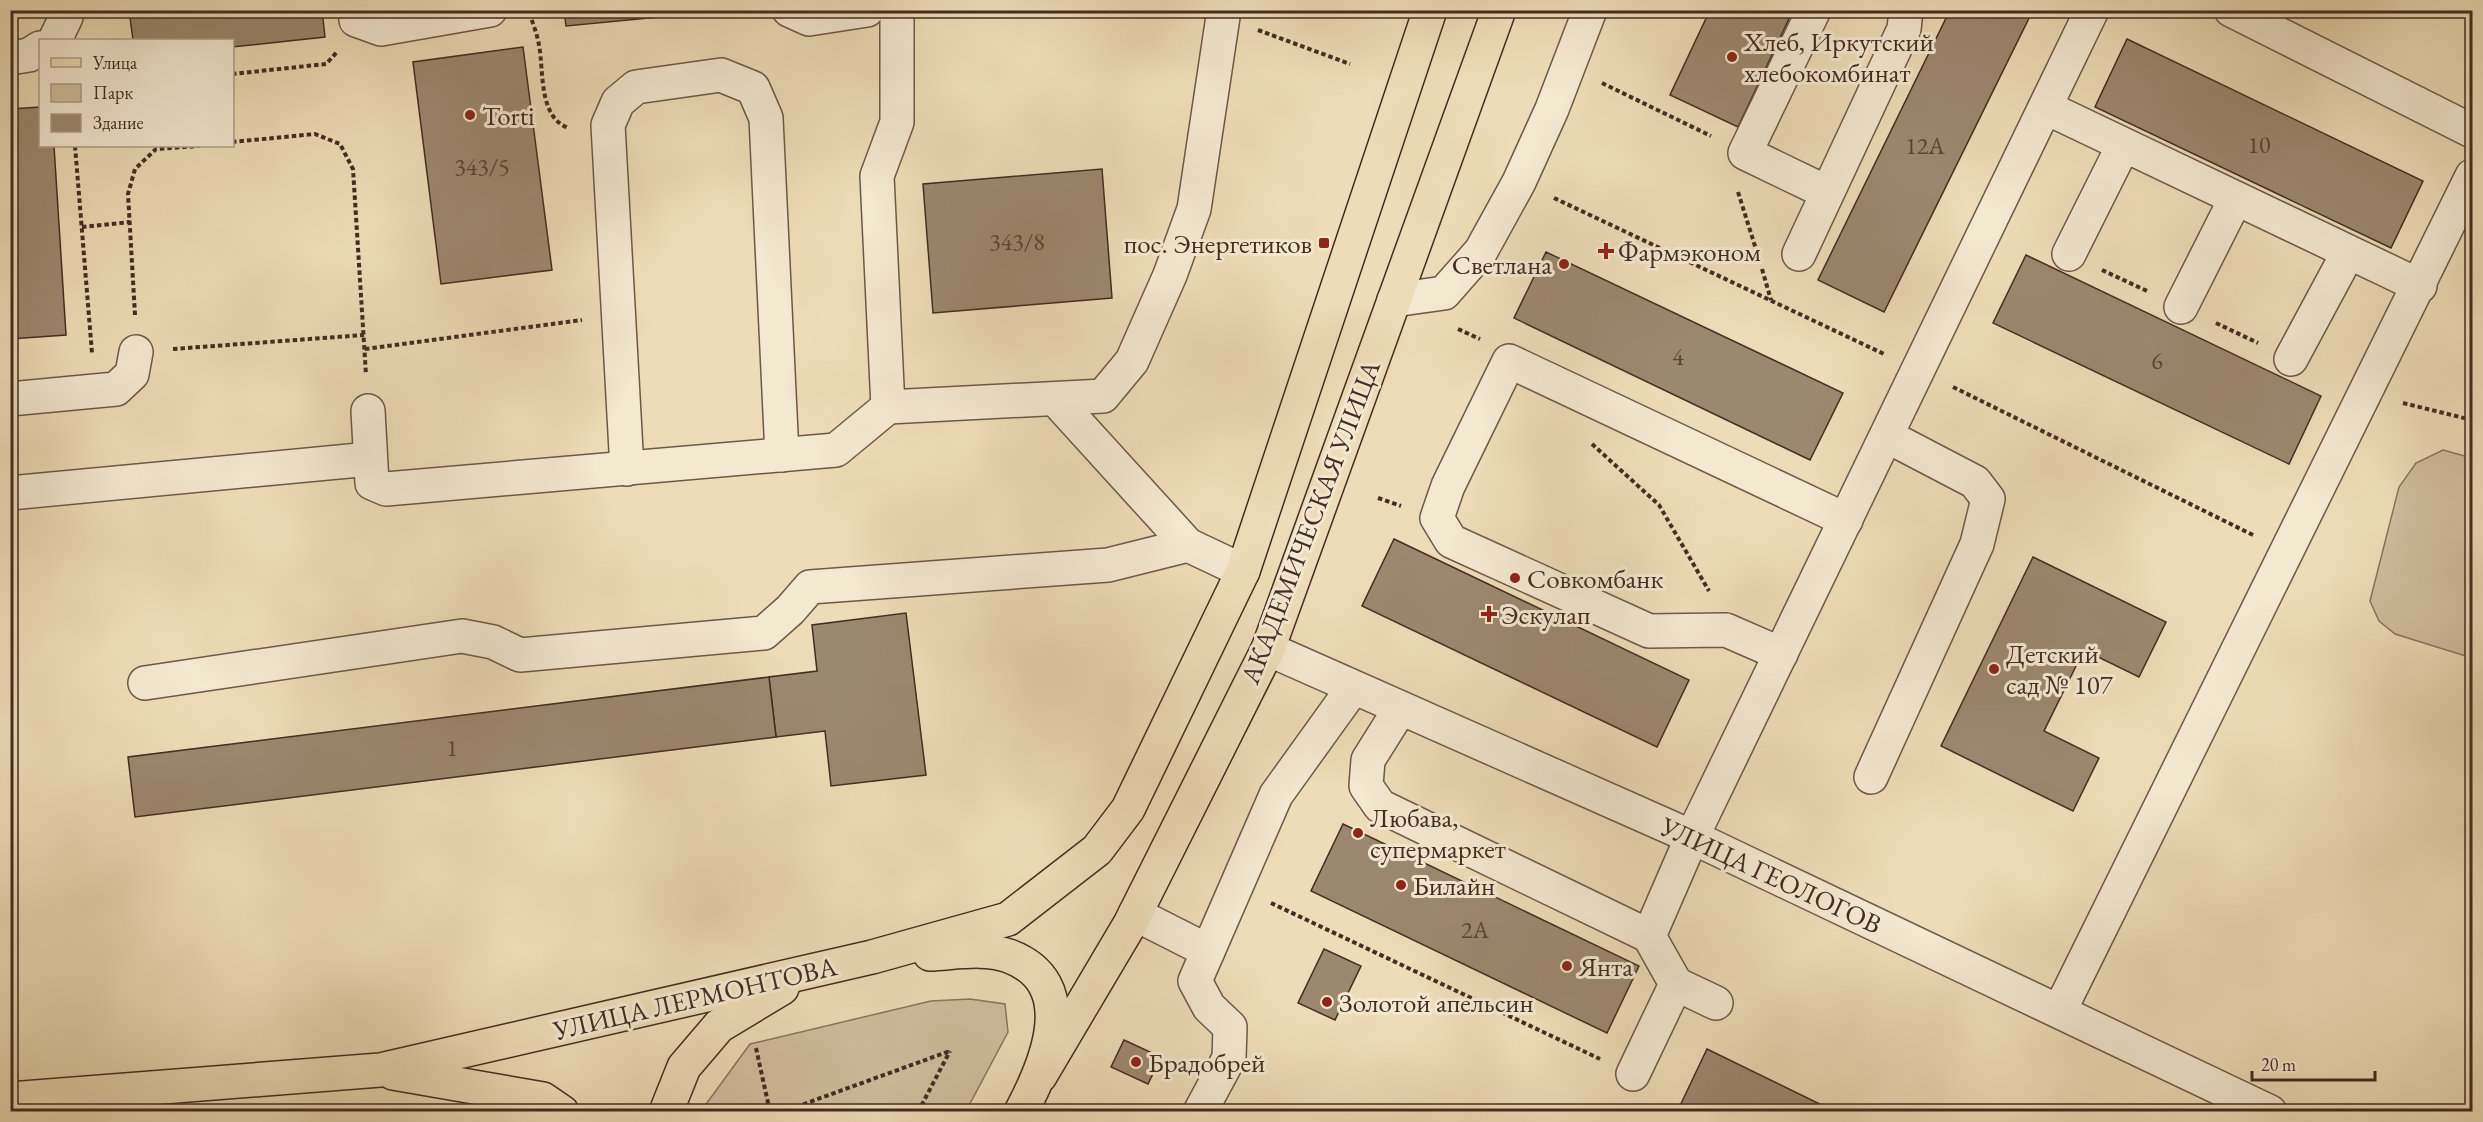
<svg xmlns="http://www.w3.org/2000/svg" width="2483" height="1122" viewBox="0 0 2483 1122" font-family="'EB Garamond',serif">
  <rect width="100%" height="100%" fill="#eddcb7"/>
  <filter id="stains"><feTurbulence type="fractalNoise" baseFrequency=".00333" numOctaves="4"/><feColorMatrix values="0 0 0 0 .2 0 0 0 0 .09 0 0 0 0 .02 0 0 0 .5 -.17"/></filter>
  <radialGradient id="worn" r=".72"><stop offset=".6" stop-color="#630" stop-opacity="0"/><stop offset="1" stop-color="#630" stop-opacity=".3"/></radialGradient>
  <!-- green -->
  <g fill="#d0be9e" stroke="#8a7560" stroke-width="1.5">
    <path d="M2443,450L2472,458V658L2395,634L2379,621L2370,601L2399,487L2416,463Z"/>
    <path d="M970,999L1005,1004L1008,1032L966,1111H701L750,1044L931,1001Z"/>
  </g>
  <!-- building -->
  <g fill="#9c886f" stroke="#442c22" stroke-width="1.5">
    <path d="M129,10H322L325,37L232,47V40H133Z"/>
    <path d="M564,10H733L566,26Z"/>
    <path d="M1710,10H1793L1738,127L1670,95Z"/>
    <path d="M1950,10H2033L1884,312L1818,280Z"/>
    <path d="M2127,39L2423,181L2391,248L2095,107Z"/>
    <path d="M523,47L552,270L441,284L413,62Z"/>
    <path d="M40,107V146H54L66,335L10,339V109Z"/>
    <path d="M1102,169L1112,298L933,313L923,184Z"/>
    <path d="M1546,252L1843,393L1810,460L1514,318Z"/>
    <path d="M2026,255L2321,396L2289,464L1993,323Z"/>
    <path d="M1394,539L1689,680L1657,747L1362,606Z"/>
    <path d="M2033,557L2166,622L2139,677L2084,650L2044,731L2099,758L2073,811L1941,746Z"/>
    <path d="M906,613L926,775L831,786L825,731L776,737L769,677L817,671L812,625Z"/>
    <path d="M769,677L776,737L135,817L128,757Z"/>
    <path d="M1343,824L1639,966L1607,1033L1311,891Z"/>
    <path d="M1324,949L1361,966L1335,1020L1298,1003Z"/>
    <path d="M1124,1040L1161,1057L1148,1084L1111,1067Z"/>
    <path d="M1707,1049L1836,1112H1677Z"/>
  </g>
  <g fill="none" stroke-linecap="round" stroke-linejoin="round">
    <!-- minor casing -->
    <g stroke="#6e5847" stroke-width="36">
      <g id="minor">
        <path d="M355,10L356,20L381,29L490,10"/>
        <path d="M789,10L809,19L867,10"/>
        <path d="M897,10V122L877,176L888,407L1103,396L1132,361L1170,275L1194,209L1224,10"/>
        <path d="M1814,10L1745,153L1826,192"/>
        <path d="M2231,10L2472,131"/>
        <path d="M55,40L66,17L65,10"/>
        <path d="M10,58L29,55L40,48"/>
        <path d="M2047,108L2420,286"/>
        <path d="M1799,254L1904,29L1906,10"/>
        <path d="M2069,254L2123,146"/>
        <path d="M1394,300L1444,293L1481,251L1519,182L1552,109L1590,10"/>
        <path d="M2181,307L2235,200"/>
        <path d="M2291,359L2348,253"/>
        <path d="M10,399L116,389L132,374L136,352"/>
        <path d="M1056,400L1188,545L1243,571"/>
        <path d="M368,411L372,483L386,489L836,450L888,407"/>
        <path d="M627,469L608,125L618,102L636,87L721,75L753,88L766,118L782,455"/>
        <path d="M10,493L370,459"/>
        <path d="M1268,649L1692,837L2270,1112"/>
        <path d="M1781,654L1726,630L1649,631L1451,541L1437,518L1448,486L1509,361L1846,520"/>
        <path d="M145,683L462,636L493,642L520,655L764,633L790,610L810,587L1108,565L1188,545"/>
        <path d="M1400,709L1368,760L1366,786L1380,806L1649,936L1692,837L2092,10"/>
        <path d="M1871,777L1977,544L1988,499L1975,482L1887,436"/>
        <path d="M1135,914L1208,951"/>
        <path d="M1676,984L1716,1003"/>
        <path d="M2060,1010L2472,176"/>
        <path d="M1633,1074L1676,984L1649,936"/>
        <path d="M1200,1112L1229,1058L1230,1027L1209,1007L1195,981L1276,795L1353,688"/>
      </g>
    </g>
    <!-- major casing -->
    <g stroke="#442c22" stroke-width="36">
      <g id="major">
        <path d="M930,954C954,953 985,947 1009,956C1081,983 1047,1063 1021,1112"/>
        <path d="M393,1073L543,1099L562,1112"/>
        <path d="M1040,1076L1130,924L1268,649L1499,10"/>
        <path d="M10,1099L380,1070L872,957L1008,919L1097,850L1128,809L1243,571L1430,10"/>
        <path d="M666,1112L684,1067L719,1026L782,988"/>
      </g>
    </g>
    <!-- path -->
    <g stroke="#442c22" stroke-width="4" stroke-dasharray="4.5 3" stroke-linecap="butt">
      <path d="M529,13C533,23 537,34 539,45C544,71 538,118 569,128"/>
      <path d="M2325,14L2336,10"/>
      <path d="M1258,30L1350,64"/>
      <path d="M232,74L326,64L337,52"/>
      <path d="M1602,83L1711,136"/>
      <path d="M232,142L315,134L340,144L353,169L366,375"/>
      <path d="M75,146L92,353"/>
      <path d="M1738,192L1760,262"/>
      <path d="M1554,198L1884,354"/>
      <path d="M82,227L130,222"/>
      <path d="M1762,269L1771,300"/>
      <path d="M2102,270L2147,291"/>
      <path d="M135,315L128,194L135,169L156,149L199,146"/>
      <path d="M2216,323L2258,343"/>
      <path d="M1458,329L1480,339"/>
      <path d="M173,349L364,335"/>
      <path d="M365,349L582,320"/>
      <path d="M1953,387L2253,535"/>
      <path d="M2403,403L2472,420"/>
      <path d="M1592,444L1659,505L1709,591"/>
      <path d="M1378,498L1401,506"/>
      <path d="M1271,903L1600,1059"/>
      <path d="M756,1048L770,1112"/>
      <path d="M782,1112L950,1051"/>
      <path d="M918,1112L950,1051"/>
    </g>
    <!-- minor -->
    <use href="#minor" stroke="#f3e8d0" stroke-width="33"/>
    <!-- major -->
    <use href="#major" stroke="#eddcb7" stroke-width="33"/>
  </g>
  <!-- markers -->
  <g fill="#8f2418" stroke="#f3e8d0" stroke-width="2">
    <circle cx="1732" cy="57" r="6"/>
    <circle cx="470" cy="115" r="6"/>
    <rect x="1318" y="237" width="12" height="12" rx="3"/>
    <path d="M1603 242h6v6h6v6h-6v6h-6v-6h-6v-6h6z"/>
    <circle cx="1564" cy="264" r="6"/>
    <circle cx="1515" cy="578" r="6"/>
    <path d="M1486 605h6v6h6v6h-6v6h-6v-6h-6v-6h6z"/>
    <circle cx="1994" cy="669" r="6"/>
    <circle cx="1358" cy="833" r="6"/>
    <circle cx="1401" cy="885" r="6"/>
    <circle cx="1567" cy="966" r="6"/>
    <circle cx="1327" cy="1002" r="6"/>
    <circle cx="1136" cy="1062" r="6"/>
  </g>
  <g text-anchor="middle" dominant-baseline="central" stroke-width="6" stroke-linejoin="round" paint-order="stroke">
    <!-- number labels -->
    <g font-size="24" fill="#5a4335">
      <text x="2259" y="144">10</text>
      <text x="1925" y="145">12А</text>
      <text x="482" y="166">343/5</text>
      <text x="1017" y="241">343/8</text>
      <text x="1678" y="356">4</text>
      <text x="2157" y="360">6</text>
      <text x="452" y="747">1</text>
      <text x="1475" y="929">2А</text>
    </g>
    <!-- poi labels -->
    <g font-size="27" fill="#442c22" stroke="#f3e8d0" text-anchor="start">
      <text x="1744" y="41">Хлеб, Иркутский<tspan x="1744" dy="31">хлебокомбинат</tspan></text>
      <text x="482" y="115">Torti</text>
      <text x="1312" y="243" text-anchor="end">пос. Энергетиков</text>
      <text x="1618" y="251">Фармэконом</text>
      <text x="1552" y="264" text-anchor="end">Светлана</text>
      <text x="1527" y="578">Совкомбанк</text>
      <text x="1501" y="614">Эскулап</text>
      <text x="2006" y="653">Детский<tspan x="2006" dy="31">сад № 107</tspan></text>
      <text x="1370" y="817">Любава,<tspan x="1370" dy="31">супермаркет</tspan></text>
      <text x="1413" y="885">Билайн</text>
      <text x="1579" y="966">Янта</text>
      <text x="1339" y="1002">Золотой апельсин</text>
      <text x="1148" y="1062">Брадобрей</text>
    </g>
    <!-- street labels -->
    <g font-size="27" fill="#442c22" stroke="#f3e8d0">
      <text transform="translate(1310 522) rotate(-69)">АКАДЕМИЧЕСКАЯ УЛИЦА</text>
      <text transform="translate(1771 875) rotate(25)">УЛИЦА ГЕОЛОГОВ</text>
      <text transform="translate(695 998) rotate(-13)">УЛИЦА ЛЕРМОНТОВА</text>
    </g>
  </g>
  <!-- margin -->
  <rect width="2483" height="1122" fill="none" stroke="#eddcb7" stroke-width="36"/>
  <rect x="12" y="12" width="2459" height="1098" fill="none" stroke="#442c22" stroke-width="3"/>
  <rect x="18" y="18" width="2447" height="1086" fill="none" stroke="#442c22" stroke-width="1.5"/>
  <!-- legend -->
  <rect x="39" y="39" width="195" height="108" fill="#f3e8d0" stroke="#ad9d8a" stroke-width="1.5"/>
  <rect x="51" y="58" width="30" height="9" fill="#eddcb7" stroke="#ad9d8a" stroke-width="1.5"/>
  <text x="93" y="69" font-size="18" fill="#442c22">Улица</text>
  <rect x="51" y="84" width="30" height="18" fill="#d0be9e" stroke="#ad9d8a" stroke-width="1.5"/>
  <text x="93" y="99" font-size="18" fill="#442c22">Парк</text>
  <rect x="51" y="114" width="30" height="18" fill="#9c886f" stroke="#ad9d8a" stroke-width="1.5"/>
  <text x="93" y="129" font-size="18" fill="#442c22">Здание</text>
  <!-- scale -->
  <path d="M2252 1071v9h123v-9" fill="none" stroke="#442c22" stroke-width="3"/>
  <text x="2261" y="1071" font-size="18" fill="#442c22" stroke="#f3e8d0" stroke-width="4.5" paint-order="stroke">20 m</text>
  <rect width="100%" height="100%" filter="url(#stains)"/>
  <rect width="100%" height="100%" fill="url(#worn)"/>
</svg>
